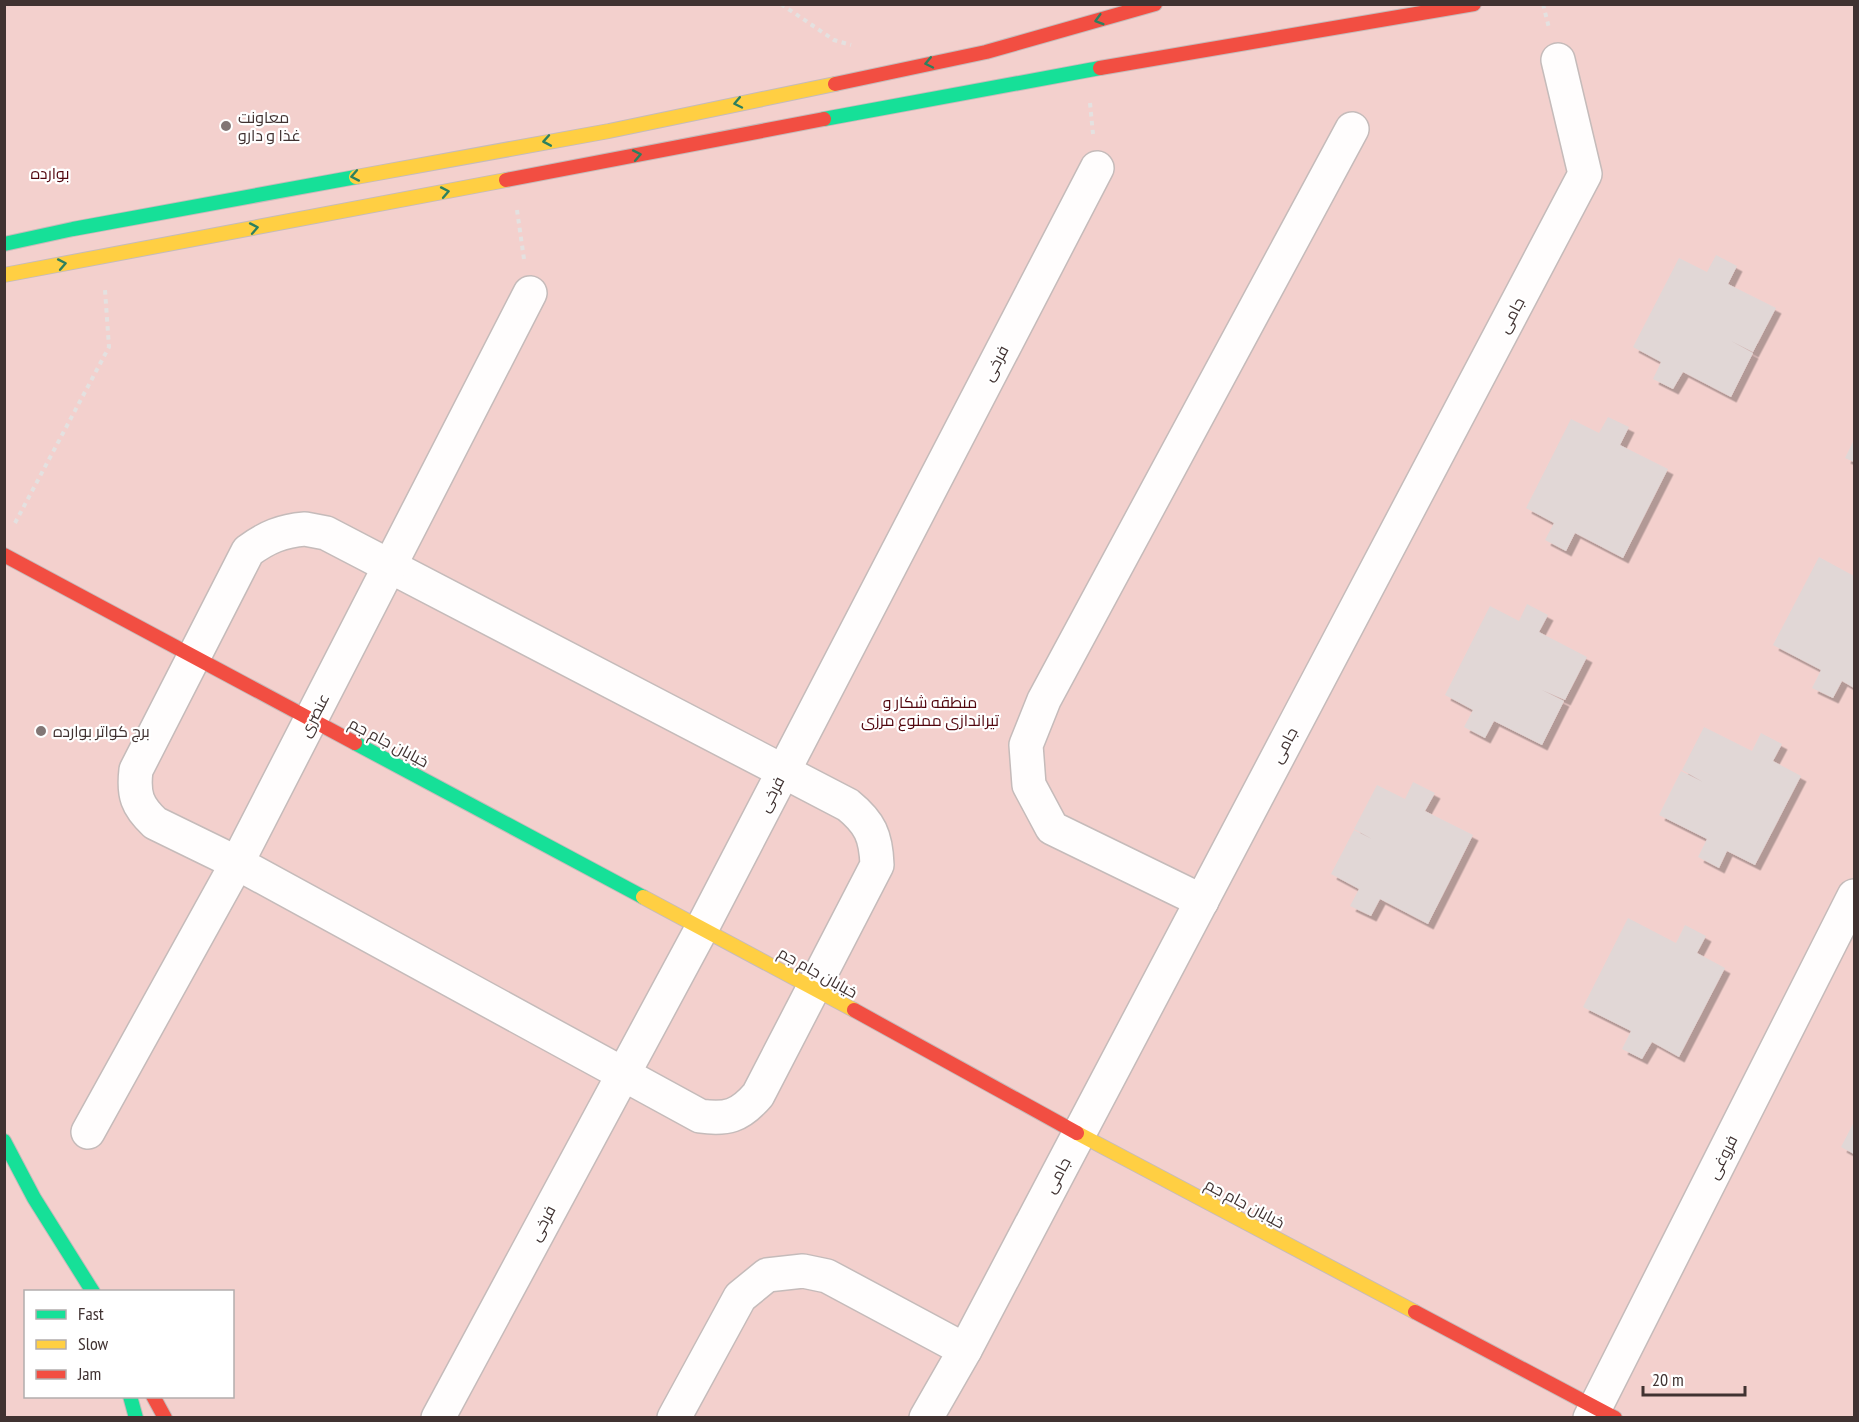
<svg xmlns="http://www.w3.org/2000/svg" width="1859" height="1422" viewBox="0 0 1859 1422" font-family="'PT Sans Narrow',Cairo,sans-serif">
  <defs>
    <filter id="shadow"><feDropShadow dx="5.5" dy="5.5" stdDeviation="0" flood-color="#0004"/></filter>
  </defs>
  <rect width="100%" height="100%" fill="#fcf4f2"/>
  <!-- green -->
  <path fill="#f3d0cd" fill-rule="evenodd" d="M5,5H1854V1417L5,1418ZM26,1292H232V1396H26Z"/>
  <!-- building -->
  <g fill="#e1d7d6" filter="url(#shadow)">
    <path d="M1716,255L1737,266L1728,284L1776,308L1753,352L1731,341L1753,353L1731,397L1683,372L1673,389L1653,379L1661,362L1633,347L1679,258L1707,272Z"/>
    <path d="M1608,417L1629,427L1620,445L1668,469L1623,558L1575,533L1566,551L1545,540L1554,523L1526,508L1571,419L1599,433Z"/>
    <path d="M1854,440V462L1845,458Z"/>
    <path d="M1819,557L1854,576V688L1842,681L1833,698L1812,688L1821,670L1773,645Z"/>
    <path d="M1527,604L1548,615L1539,632L1587,657L1565,700L1542,690L1564,701L1542,745L1494,721L1485,738L1464,727L1473,710L1445,695L1490,606L1519,621Z"/>
    <path d="M1704,727L1752,751L1761,733L1782,744L1773,761L1801,776L1755,865L1727,851L1719,868L1698,857L1707,839L1659,815L1681,771L1703,782L1682,770Z"/>
    <path d="M1413,782L1435,793L1425,811L1473,835L1428,924L1380,899L1371,916L1350,906L1359,889L1331,874L1354,830L1372,839L1354,829L1377,785L1405,799Z"/>
    <path d="M1628,918L1676,943L1685,925L1706,936L1697,953L1725,968L1679,1057L1652,1042L1642,1059L1622,1049L1631,1031L1583,1007Z"/>
    <path d="M1854,1122V1154L1841,1147Z"/>
  </g>
  <g fill="none" stroke-linecap="round" stroke-linejoin="round">
    <!-- street casing -->
    <g stroke="#c5bbba" stroke-width="36">
      <g id="street">
        <path d="M305,529L326,533L848,805C870,823 876,836 877,865L758,1095C740,1116 727,1120 700,1116L237,863L155,823C137,806 133,795 136,770L248,551C267,537 282,531 305,529Z"/>
        <path d="M1202,901L1052,828L1029,785L1026,745L1044,700L1352,129"/>
        <path d="M88,1132L237,863L530,293"/>
        <path d="M438,1418L702,928L1097,168"/>
        <path d="M674,1418L740,1297L767,1275L803,1271L827,1276L965,1350"/>
        <path d="M926,1418L965,1350L1585,174L1558,60"/>
        <path d="M1590,1418L1854,896"/>
      </g>
    </g>
    <!-- fast casing -->
    <g stroke="#c5bbba" stroke-width="16">
      <g id="fast">
        <path d="M824,119L1100,68"/>
        <path d="M4,244L73,229L356,177"/>
        <path d="M355,743L643,897"/>
        <path d="M4,1141L34,1198L93,1292"/>
        <path d="M130,1396L136,1418"/>
      </g>
    </g>
    <!-- slow casing -->
    <g stroke="#c5bbba" stroke-width="16">
      <g id="slow">
        <path d="M356,177L609,131L835,84"/>
        <path d="M4,275L506,180"/>
        <path d="M643,897L854,1010"/>
        <path d="M1077,1133L1415,1312"/>
      </g>
    </g>
    <!-- jam casing -->
    <g stroke="#c5bbba" stroke-width="16">
      <g id="jam">
        <path d="M1100,68L1474,4"/>
        <path d="M835,84L986,52L1155,4"/>
        <path d="M506,180L824,119"/>
        <path d="M4,555L355,743"/>
        <path d="M854,1010L1077,1133"/>
        <path d="M1415,1312L1615,1418"/>
        <path d="M153,1396L165,1418"/>
      </g>
    </g>
    <!-- path -->
    <g stroke="#e4e1e0" stroke-width="4" stroke-dasharray="4.5 4.5" stroke-linecap="butt">
      <path d="M781,4L834,40L851,45"/>
      <path d="M1543,4L1549,28"/>
      <path d="M1090,103L1093,134"/>
      <path d="M517,210L524,259"/>
      <path d="M15,523L109,347L105,290"/>
    </g>
    <!-- street -->
    <use href="#street" stroke="#fffdfd" stroke-width="33"/>
    <!-- fast -->
    <use href="#fast" stroke="#16e098" stroke-width="14"/>
    <!-- slow -->
    <use href="#slow" stroke="#ffcf43" stroke-width="14"/>
    <!-- jam -->
    <use href="#jam" stroke="#f24e42" stroke-width="14"/>
  </g>
  <!-- one-way arrows -->
  <defs><path id="oneway-chevron" d="M-2-3.5L2.5 0L-2 3.5" fill="none" stroke-width="1.6" stroke-linecap="round" stroke-linejoin="round" transform="scale(1.5)"/></defs>
  <g stroke="#2d805f">
    <use href="#oneway-chevron" transform="translate(1099 20) rotate(164)"/>
    <use href="#oneway-chevron" transform="translate(929 63) rotate(168)"/>
    <use href="#oneway-chevron" transform="translate(738 103) rotate(168)"/>
    <use href="#oneway-chevron" transform="translate(547 141) rotate(170)"/>
    <use href="#oneway-chevron" transform="translate(637 155) rotate(-11)"/>
    <use href="#oneway-chevron" transform="translate(355 176) rotate(169)"/>
    <use href="#oneway-chevron" transform="translate(445 192) rotate(-11)"/>
    <use href="#oneway-chevron" transform="translate(254 228) rotate(-11)"/>
    <use href="#oneway-chevron" transform="translate(62 264) rotate(-11)"/>
  </g>
  <!-- markers -->
  <g fill="#827675" stroke="#fff" stroke-width="2">
    <circle cx="226" cy="126" r="6"/>
    <circle cx="41" cy="731" r="6"/>
  </g>
  <g text-anchor="middle" dominant-baseline="central" stroke-width="4.5" stroke-linejoin="round" paint-order="stroke">
    <!-- poi labels -->
    <g font-size="16" fill="#403231" stroke="#fff" text-anchor="start">
      <text x="238" y="117">معاونت<tspan x="238" dy="18">غذا و دارو</tspan></text>
      <text x="53" y="731">برج کواتر بوارده</text>
    </g>
    <!-- park labels -->
    <g font-size="16" fill="#52060e" stroke="#fff">
      <text x="50" y="173">بوارده</text>
      <text x="930" y="702">منطقه شکار و<tspan x="930" dy="18">تیراندازی ممنوع مرزی</tspan></text>
    </g>
    <!-- street labels -->
    <g font-size="16" fill="#403231" stroke="#fff">
      <text transform="translate(1511 315) rotate(-62)">جامی</text>
      <text transform="translate(995 363) rotate(-62)">فرخی</text>
      <text transform="translate(314 715) rotate(-63)">عنصری</text>
      <text transform="translate(389 742) rotate(28)">خیابان جام جم</text>
      <text transform="translate(1284 745) rotate(-62)">جامی</text>
      <text transform="translate(771 794) rotate(-63)">فرخی</text>
      <text transform="translate(818 972) rotate(29)">خیابان جام جم</text>
      <text transform="translate(1722 1157) rotate(-63)">فروغی</text>
      <text transform="translate(1057 1175) rotate(-62)">جامی</text>
      <text transform="translate(1245 1203) rotate(28)">خیابان جام جم</text>
      <text transform="translate(542 1223) rotate(-62)">فرخی</text>
    </g>
  </g>
  <!-- border -->
  <rect width="1859" height="1422" fill="none" stroke="#403231" stroke-width="12"/>
  <!-- legend -->
  <rect x="24" y="1290" width="210" height="108" fill="#ffffff" stroke="#b3adad" stroke-width="1.5"/>
  <rect x="36" y="1310" width="30" height="9" fill="#16e098" stroke="#b3adad" stroke-width="1.5"/>
  <text x="78" y="1320" font-size="18" fill="#403231">Fast</text>
  <rect x="36" y="1340" width="30" height="9" fill="#ffcf43" stroke="#b3adad" stroke-width="1.5"/>
  <text x="78" y="1350" font-size="18" fill="#403231">Slow</text>
  <rect x="36" y="1370" width="30" height="9" fill="#f24e42" stroke="#b3adad" stroke-width="1.5"/>
  <text x="78" y="1380" font-size="18" fill="#403231">Jam</text>
  <!-- scale -->
  <path d="M1643 1386v9h102v-9" fill="none" stroke="#403231" stroke-width="3"/>
  <text x="1652" y="1386" font-size="18" fill="#403231" stroke="#ffffff" stroke-width="4.5" paint-order="stroke">20 m</text>
</svg>
